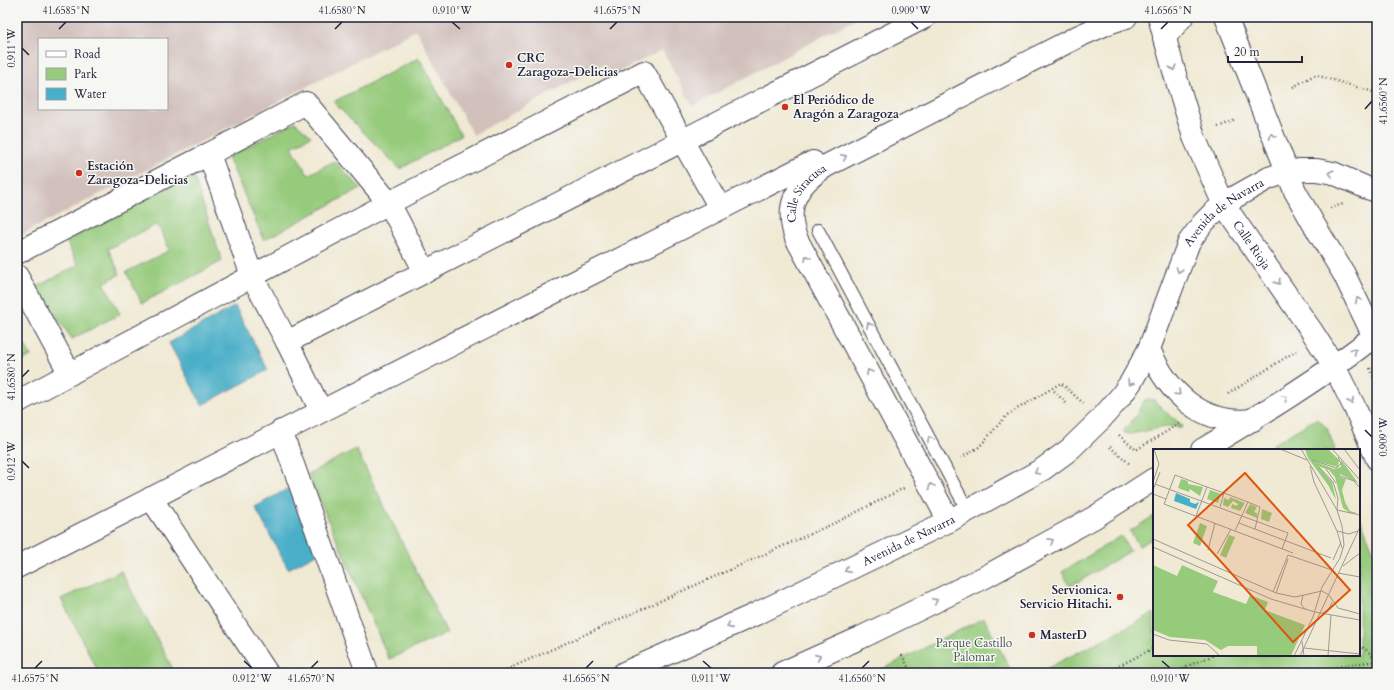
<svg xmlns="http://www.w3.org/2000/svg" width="1394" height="690" viewBox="0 0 1394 690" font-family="Cardo,serif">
  <rect width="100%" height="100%" fill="#f6f6f2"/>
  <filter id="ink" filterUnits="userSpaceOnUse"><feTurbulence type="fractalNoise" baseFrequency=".025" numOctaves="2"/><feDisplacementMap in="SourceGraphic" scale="8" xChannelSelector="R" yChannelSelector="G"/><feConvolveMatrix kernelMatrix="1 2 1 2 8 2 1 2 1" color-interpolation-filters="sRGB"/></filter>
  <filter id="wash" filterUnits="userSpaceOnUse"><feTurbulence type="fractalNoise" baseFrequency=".012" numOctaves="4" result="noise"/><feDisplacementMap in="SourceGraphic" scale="16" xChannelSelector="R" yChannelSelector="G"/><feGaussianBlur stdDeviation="0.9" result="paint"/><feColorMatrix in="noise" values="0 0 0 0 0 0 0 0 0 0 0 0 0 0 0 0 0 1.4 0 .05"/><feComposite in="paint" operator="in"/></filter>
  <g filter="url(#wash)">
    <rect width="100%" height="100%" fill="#f0e9d3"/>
    <!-- industrial -->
    <path fill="#d1c0bc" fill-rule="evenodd" d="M17,17H859L693,106L662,50L611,76L604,64L473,135L416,30L17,237ZM39,39H167V109H39Z"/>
    <!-- green -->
    <g fill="#96cb7c" stroke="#5c765c">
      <path d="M419,58L461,135L400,169L333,102Z"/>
      <path d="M295,122L311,136L292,147L308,175L334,161L361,188L264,240L228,157Z"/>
      <path d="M193,175L222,261L142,303L126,272L170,250L157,224L108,249L120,274L104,283L120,314L72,339L36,287L78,265L66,241Z"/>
      <path d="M17,330L31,356L17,363Z"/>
      <path d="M1147,399L1154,400L1168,414L1183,426L1181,428L1171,426L1130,434L1124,433V430L1135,417L1144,401Z"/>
      <path d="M1318,419L1327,428L1335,450H1275L1272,445L1312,421Z"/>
      <path d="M356,449L447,633L389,659L308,474Z"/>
      <path d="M1154,516V538L1139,546L1130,531Z"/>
      <path d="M1359,516L1377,560V673H1038L1154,613V655H1359Z"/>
      <path d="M1121,536L1130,551L1070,587L1062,572Z"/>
      <path d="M121,571L175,673H99L61,599Z"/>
      <path d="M984,618L1012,673H875Z"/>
    </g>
    <!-- water -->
    <g fill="#49afc8" stroke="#366882">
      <path d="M235,306L268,370L202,405L169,343Z"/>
      <path d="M298,483L320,552L288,569L255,507Z"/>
    </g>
  </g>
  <g filter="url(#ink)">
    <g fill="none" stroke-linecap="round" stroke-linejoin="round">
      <!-- lane casing -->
      <g stroke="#414052" stroke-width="14">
        <path id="lane" d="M818,230L968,511"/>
      </g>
      <!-- street casing -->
      <g stroke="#414052" stroke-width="24">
        <g id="street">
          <path d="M209,154L306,103L389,203L425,272"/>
          <path d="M17,253L209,154L252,276L287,342L321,411"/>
          <path d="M17,276L70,374"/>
          <path d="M287,342L925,17"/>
          <path d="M17,402L389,203L644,72L720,208"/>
          <path d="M281,431L366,669"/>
          <path d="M151,498L267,673"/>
          <path id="s1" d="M949,521L796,238C784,205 797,184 826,166L1079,36L1111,22L1126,17"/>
          <path d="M17,567L543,298L813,162"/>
        </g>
      </g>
      <!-- secondary casing -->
      <g stroke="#414052" stroke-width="24">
        <g id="secondary">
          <path id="s2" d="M1159,17L1176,78L1194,137L1224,205L1311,330L1334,366L1355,408L1377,459"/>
          <path d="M1226,17L1295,191L1313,223L1344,274L1377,343"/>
          <path d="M1164,38L1182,17"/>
        </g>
      </g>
      <!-- primary casing -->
      <g stroke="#414052" stroke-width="24">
        <g id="primary">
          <path d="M1149,349C1168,393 1202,426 1253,420"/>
          <path d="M1202,450C1262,414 1323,377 1377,334"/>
          <path id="s3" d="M624,673L756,614L949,521L1043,469L1069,450L1101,419L1121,396L1131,382L1149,349L1189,242L1203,223L1213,213L1235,197L1269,178L1287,172L1301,170H1317L1333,173L1367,188L1377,191"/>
          <path d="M782,673L860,638L985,577L1095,517L1154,479"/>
        </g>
      </g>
      <!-- path -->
      <g stroke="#414052" stroke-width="2.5" stroke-dasharray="1 3" stroke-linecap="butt">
        <path d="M1293,87L1311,77L1316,75L1377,93"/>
        <path d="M1218,127L1236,120"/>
        <path d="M1330,208L1343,204"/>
        <path d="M1370,368L1377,386"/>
        <path d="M1054,391L1066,403"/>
        <path d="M1228,394L1296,351"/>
        <path d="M1119,435L1136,450L1179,424"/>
        <path d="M1110,447L1131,465"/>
        <path d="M961,458L979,447L1007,415L1061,383L1084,404"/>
        <path d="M1359,646L1364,648L1377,660"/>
        <path d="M902,655L911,673"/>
        <path d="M499,673L839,521L904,488"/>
        <path d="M1105,673L1154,648"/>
        <path d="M1176,673L1190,665L1214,655"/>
        <path d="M1309,673L1347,665L1377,661"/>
      </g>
      <!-- lane -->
      <use href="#lane" stroke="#fff" stroke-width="12"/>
      <!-- street -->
      <use href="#street" stroke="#fff" stroke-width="22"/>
      <!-- secondary -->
      <use href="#secondary" stroke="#fff" stroke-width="22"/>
      <!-- primary -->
      <use href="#primary" stroke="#fff" stroke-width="22"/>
    </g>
    <!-- one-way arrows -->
    <defs><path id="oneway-chevron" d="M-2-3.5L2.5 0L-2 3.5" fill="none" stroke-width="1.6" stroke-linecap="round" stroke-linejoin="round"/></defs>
    <g stroke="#9c9ca7">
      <use href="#oneway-chevron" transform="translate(1173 68) rotate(74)"/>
      <use href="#oneway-chevron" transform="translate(1272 136) rotate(-112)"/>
      <use href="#oneway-chevron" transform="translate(844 157) rotate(-27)"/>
      <use href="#oneway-chevron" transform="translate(1331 173) rotate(-166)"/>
      <use href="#oneway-chevron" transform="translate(807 258) rotate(-119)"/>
      <use href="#oneway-chevron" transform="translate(1179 270) rotate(109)"/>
      <use href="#oneway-chevron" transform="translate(1278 282) rotate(55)"/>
      <use href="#oneway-chevron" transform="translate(1358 300) rotate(-116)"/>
      <use href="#oneway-chevron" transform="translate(869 325) rotate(-118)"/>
      <use href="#oneway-chevron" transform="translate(1354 351) rotate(-36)"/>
      <use href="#oneway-chevron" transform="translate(869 372) rotate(-119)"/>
      <use href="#oneway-chevron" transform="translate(1130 383) rotate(123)"/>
      <use href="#oneway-chevron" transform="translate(1178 393) rotate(44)"/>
      <use href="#oneway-chevron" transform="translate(1285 398) rotate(-34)"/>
      <use href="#oneway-chevron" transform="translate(1351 401) rotate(63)"/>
      <use href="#oneway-chevron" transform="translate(930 439) rotate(-118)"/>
      <use href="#oneway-chevron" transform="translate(1037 472) rotate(150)"/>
      <use href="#oneway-chevron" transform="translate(931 486) rotate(-118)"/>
      <use href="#oneway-chevron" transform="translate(1051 541) rotate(-29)"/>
      <use href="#oneway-chevron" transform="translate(847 570) rotate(154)"/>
      <use href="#oneway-chevron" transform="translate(935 601) rotate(-26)"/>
      <use href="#oneway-chevron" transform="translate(729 626) rotate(156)"/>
      <use href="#oneway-chevron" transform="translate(818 657) rotate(-24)"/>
    </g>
  </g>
  <!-- ticks -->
  <path fill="none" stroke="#22223b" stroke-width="1.5" d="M452,22L460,29M911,22L918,29M59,29L66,22M335,29L342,22M610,29L617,22M1161,29L1168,22M22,48L29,55M1365,109L1372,101M22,377L29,370M1365,430L1372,437M22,461L29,468M244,661L252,668M703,661L711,668M1162,661L1170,668M35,668L42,661M311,668L318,661M586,668L593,661M862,668L869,661"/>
  <!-- markers -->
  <g fill="#c8321e" stroke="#f6f6f2" stroke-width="1.5">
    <circle cx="509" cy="65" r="4"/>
    <circle cx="785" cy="107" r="4"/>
    <circle cx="79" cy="173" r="4"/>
    <circle cx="1120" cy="597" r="4"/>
    <circle cx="1032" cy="635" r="4"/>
  </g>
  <g text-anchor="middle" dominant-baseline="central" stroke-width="3" stroke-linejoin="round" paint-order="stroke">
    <!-- poi labels -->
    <g font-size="12" font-weight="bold" fill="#22223b" stroke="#f6f6f2" text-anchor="start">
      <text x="517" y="58">CRC<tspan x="517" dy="14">Zaragoza-Delicias</tspan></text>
      <text x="793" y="100">El Periódico de<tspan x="793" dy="14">Aragón a Zaragoza</tspan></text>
      <text x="87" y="166">Estación<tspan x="87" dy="14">Zaragoza-Delicias</tspan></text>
      <text x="1112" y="590" text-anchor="end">Servionica.<tspan x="1112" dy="14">Servicio Hitachi.</tspan></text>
      <text x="1040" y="635">MasterD</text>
    </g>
    <!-- street labels -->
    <g font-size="12" fill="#22223b" stroke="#f6f6f2">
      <text stroke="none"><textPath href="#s1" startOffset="372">Calle Siracusa</textPath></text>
      <text stroke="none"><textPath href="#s3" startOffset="789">Avenida de Navarra</textPath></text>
      <text stroke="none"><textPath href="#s2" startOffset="248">Calle Rioja</textPath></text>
      <text stroke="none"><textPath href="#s3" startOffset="314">Avenida de Navarra</textPath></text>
    </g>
    <!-- park labels -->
    <g font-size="12" fill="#45554e" stroke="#f6f6f2">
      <text x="974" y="643">Parque Castillo<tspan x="974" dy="14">Palomar</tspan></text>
    </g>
  </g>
  <!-- overview -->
  <g transform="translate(1153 449)">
    <rect width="207" height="207" fill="#f0e9d3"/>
    <path d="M152,0H175L186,11L185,18L158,11L181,20L188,18V11L192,16L205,34L187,25V28L193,30L189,41L192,53L197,62L204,64H197L190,59L182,28L176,21L165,17L179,33L183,51L175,36L155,9ZM28,30L35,32V35L50,38L47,47L37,40L36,43L25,39ZM57,41L68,45L65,54L54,50ZM77,48L92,54L87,62L78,59L79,55L84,57L85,55L80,52L75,58L70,56L71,49L76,51ZM97,55L104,58L101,63L104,64V69L92,64ZM109,60L119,64L116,73L108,70ZM47,74L54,77L47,97L40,94ZM76,86L82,88L73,109L67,106ZM0,116L24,127L29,116L65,132L60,143L93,155L97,146L115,153L112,161L152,176L138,207H104V197H75L68,201L52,191L17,188L0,181Z" fill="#96cb7c"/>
    <path d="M23,44L37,50V53L42,55L46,53L43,60L21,52Z" fill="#49afc8"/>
    <path fill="none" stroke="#9e9996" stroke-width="1" d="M127,0L154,11M179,0L207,31M191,0L207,21M159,11L183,19L188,15L185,8M157,17L161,33L184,82L189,99M166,18L180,33L185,49L184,61M173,20L183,34M187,27L201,32L207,39M0,33L6,15L1,0M2,35L135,84L129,100M54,38L71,44L67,58M0,41L7,23M71,44L95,53L82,82M0,45L13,50L11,55L140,104M13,50L22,26L54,38L43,67M95,53L107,58L102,80M184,61L207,66M86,74L178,109M184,82L196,85L205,82M0,90L123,144L142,148L169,142L176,146L185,159L207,165M0,98L118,150L162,163L207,171M55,101L62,74M64,105L78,80M180,111L188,93M190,117L207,104M185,124L207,128M120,143L135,106L179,121M123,144L135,110M150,146L148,155L152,160M170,164L176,160L179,153M0,185L16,191L54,195L67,207M149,192L151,207M151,199L207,205M141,207L160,168L169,138L187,109L191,96L189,77L184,61L148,0M147,207L207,78M175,207L178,166"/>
    <path fill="#de560e" fill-opacity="0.15" stroke="#de560e" stroke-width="2" d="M92,24L197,141L140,193L35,76Z"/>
    <rect width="207" height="207" fill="none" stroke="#22223b" stroke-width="2"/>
  </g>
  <!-- margin -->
  <rect width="1394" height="690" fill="none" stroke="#f6f6f2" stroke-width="44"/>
  <!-- legend -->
  <rect x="38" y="38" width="130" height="72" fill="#f6f6f2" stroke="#a1a1a9"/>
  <rect x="46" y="51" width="20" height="6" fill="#ffffff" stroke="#a1a1a9"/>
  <text x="74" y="58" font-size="12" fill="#22223b">Road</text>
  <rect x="46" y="68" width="20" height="12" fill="#96cb7c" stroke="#a1a1a9"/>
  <text x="74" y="78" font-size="12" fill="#22223b">Park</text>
  <rect x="46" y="88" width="20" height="12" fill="#49afc8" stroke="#a1a1a9"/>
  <text x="74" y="98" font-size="12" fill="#22223b">Water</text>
  <!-- scale -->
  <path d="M1228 56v6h74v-6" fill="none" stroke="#22223b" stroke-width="2"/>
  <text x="1234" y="56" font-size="12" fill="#22223b" stroke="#f6f6f2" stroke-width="3" paint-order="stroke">20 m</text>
  <rect x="22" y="22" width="1350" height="646" fill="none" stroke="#22223b" stroke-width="1.5"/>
  <g font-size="10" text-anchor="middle" fill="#22223b">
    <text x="66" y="14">41.6585°N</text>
    <text x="342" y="14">41.6580°N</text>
    <text x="452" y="14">0.910°W</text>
    <text x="617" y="14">41.6575°N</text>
    <text x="911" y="14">0.909°W</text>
    <text x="1168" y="14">41.6565°N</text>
    <text transform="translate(11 48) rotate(-90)" y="4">0.911°W</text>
    <text transform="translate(1383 101) rotate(-90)" y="4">41.6560°N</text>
    <text transform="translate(11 377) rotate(-90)" y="4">41.6580°N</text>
    <text transform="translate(1383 437) rotate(-90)" y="4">0.909°W</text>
    <text transform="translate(11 461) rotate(-90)" y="4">0.912°W</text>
    <text x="35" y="682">41.6575°N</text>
    <text x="252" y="682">0.912°W</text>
    <text x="311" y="682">41.6570°N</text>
    <text x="586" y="682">41.6565°N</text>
    <text x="711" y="682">0.911°W</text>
    <text x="862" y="682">41.6560°N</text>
    <text x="1170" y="682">0.910°W</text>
  </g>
</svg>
